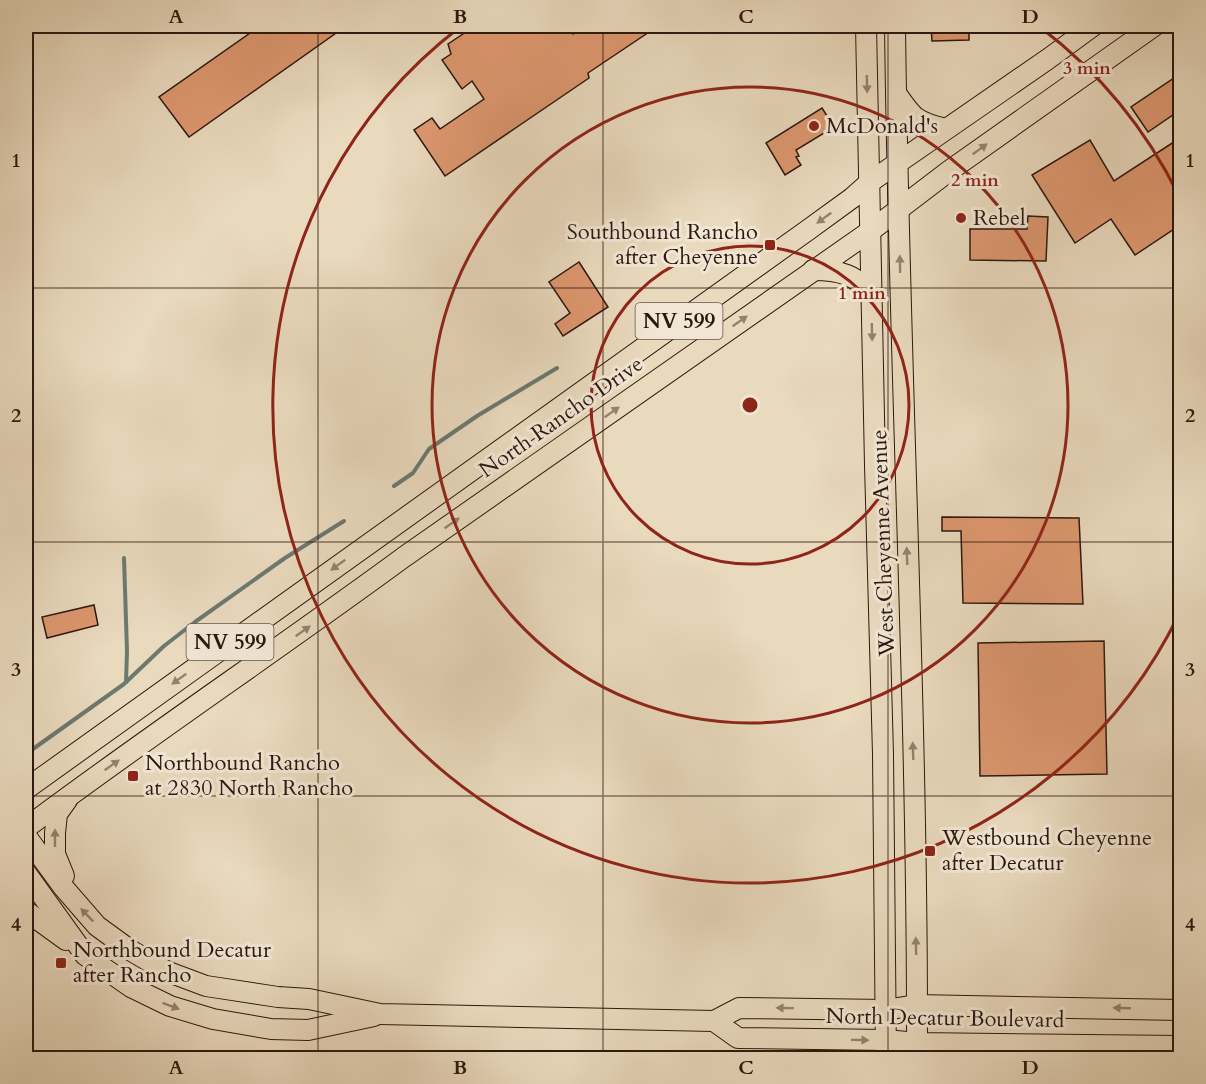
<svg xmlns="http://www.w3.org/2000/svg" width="1206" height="1084" viewBox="0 0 1206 1084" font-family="Cardo,serif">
  <rect width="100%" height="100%" fill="#e9d9bd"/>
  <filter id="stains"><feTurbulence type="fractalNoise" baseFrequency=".00333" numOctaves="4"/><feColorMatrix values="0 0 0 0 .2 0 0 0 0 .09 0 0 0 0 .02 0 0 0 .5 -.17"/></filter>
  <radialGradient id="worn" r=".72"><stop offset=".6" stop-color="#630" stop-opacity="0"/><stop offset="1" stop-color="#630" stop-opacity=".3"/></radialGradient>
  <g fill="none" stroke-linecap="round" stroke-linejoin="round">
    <!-- stream -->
    <g stroke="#6c7970" stroke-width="4">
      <path d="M394,486L413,473L429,449L477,416L557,368"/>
      <path d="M124,558L127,651L126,682"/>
      <path d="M26,754L124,684L164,646L195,622L285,558L344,521"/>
    </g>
  </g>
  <!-- building -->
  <g fill="#dd976f" stroke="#2c170e" stroke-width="1.5">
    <path d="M260,26H346L189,137L159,97Z"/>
    <path d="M475,26H567L573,34L585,26H658L588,73L589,78L445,176L414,130L432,118L440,129L484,99L472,81L462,89L442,60L451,54L448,44Z"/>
    <path d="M931,26H969V40L932,41Z"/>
    <path d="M1180,74V110L1148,132L1131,107Z"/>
    <path d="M822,108L834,127L796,150L799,156L796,157L801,165L785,175L766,143Z"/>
    <path d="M1180,138V225L1135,255L1111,219L1075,243L1032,175L1090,140L1114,181Z"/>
    <path d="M1028,216L1048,217L1046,261L970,260V229H1027Z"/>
    <path d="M579,262L608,307L563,336L555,324L570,313L549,282Z"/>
    <path d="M942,517L1079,518L1083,604L963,603L961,531H942Z"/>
    <path d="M94,605L98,625L47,638L42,617Z"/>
    <path d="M1104,641L1107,774L980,776L978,643Z"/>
  </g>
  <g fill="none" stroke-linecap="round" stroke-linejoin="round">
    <!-- primary casing -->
    <g stroke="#2c170e" stroke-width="22">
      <g id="primary">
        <path d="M866,26L875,465L883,754L886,1058"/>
        <path d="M895,26C899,370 918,714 917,1058"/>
        <path d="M896,93C913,118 916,122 946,129"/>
        <path d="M813,270C838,270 859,274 872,298"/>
        <path d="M26,789L808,230L852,198L870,182L1048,59L1093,26"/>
        <path d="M26,828C150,735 279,649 404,557L869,232L949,171L1154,26"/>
        <path d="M26,836L64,888L97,926L130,950L166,971L206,986L278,997L309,999L380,1014L714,1021L739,1008L885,1010L916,1005L1180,1010"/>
        <path d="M26,873L85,955L131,987L170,1006L213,1019L271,1029L308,1030L374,1016"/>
        <path d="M64,876L55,854V833L57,814L67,800"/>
        <path d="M26,911L66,940"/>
        <path d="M714,1021L738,1038L886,1040L917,1043L1180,1046"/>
      </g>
    </g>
    <!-- primary -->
    <use href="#primary" stroke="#e9d9bd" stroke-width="20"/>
  </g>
  <!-- one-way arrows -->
  <defs><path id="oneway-solid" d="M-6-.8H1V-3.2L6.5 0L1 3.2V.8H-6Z" transform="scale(1.5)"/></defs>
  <g fill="#94826e">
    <use href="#oneway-solid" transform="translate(867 84) rotate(89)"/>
    <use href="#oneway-solid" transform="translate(980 149) rotate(-36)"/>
    <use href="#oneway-solid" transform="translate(824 218) rotate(144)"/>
    <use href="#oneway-solid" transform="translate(900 264) rotate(-91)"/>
    <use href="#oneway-solid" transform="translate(740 321) rotate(-35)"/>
    <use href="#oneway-solid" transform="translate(872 332) rotate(89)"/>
    <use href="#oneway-solid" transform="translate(612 412) rotate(-35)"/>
    <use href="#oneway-solid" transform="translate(452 523) rotate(-35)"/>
    <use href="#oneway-solid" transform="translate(907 556) rotate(-92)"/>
    <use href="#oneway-solid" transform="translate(338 565) rotate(144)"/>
    <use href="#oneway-solid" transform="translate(303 631) rotate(-35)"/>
    <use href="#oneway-solid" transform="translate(179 679) rotate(144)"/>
    <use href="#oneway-solid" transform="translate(913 751) rotate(-92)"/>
    <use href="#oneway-solid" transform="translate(112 765) rotate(-35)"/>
    <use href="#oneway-solid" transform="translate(55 838) rotate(-90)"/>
    <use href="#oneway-solid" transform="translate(87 915) rotate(-134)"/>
    <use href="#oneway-solid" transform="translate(916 946) rotate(-91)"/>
    <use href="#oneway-solid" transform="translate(171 1006) rotate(21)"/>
    <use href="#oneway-solid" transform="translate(785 1008) rotate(-179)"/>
    <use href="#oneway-solid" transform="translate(1122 1008) rotate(-178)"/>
    <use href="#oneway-solid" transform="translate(860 1040) rotate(1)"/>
  </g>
  <!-- grid -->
  <path fill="none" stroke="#2c170e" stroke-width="1.5" stroke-opacity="0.55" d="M318,26V1058M603,26V1058M888,26V1058M26,288H1180M26,542H1180M26,796H1180"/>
  <!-- distance rings -->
  <g fill="none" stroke="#8f2418" stroke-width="3">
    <circle cx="750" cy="405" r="159"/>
    <circle cx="750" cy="405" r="318"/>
    <path d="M1179 614A477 477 0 1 1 460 27M1040 27A477 477 0 0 1 1179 196"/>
  </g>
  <!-- markers -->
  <g fill="#8f2418" stroke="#f1e6d4" stroke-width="2">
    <circle cx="814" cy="126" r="6"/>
    <circle cx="961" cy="218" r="6"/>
    <rect x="764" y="239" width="12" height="12" rx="3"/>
    <rect x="127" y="770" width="12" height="12" rx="3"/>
    <rect x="924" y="845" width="12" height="12" rx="3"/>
    <rect x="55" y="957" width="12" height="12" rx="3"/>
  </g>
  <g text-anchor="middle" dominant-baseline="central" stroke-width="6" stroke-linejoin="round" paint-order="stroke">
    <!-- shield labels -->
    <g fill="#f1e6d4" stroke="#675549" stroke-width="1.5">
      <rect x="635.5" y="303" width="87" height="36" rx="4.5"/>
      <rect x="186.5" y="624" width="87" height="36" rx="4.5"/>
    </g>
    <g font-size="21" font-weight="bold" fill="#2c170e">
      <text x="679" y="321">NV 599</text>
      <text x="230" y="642">NV 599</text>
    </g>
    <!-- poi labels -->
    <g font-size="22" fill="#2c170e" stroke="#f1e6d4" text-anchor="start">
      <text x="826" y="126">McDonald's</text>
      <text x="973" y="218">Rebel</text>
      <text x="758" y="232" text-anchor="end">Southbound Rancho<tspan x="758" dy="25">after Cheyenne</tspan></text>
      <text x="145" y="763">Northbound Rancho<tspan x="145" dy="25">at 2830 North Rancho</tspan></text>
      <text x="942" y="838">Westbound Cheyenne<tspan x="942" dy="25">after Decatur</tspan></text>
      <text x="73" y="950">Northbound Decatur<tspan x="73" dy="25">after Rancho</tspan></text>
    </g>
    <!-- street labels -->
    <g font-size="22" fill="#2c170e" stroke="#f1e6d4">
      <text transform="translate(561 417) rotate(-35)">North Rancho Drive</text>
      <text transform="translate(883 543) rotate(-92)">West Cheyenne Avenue</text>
      <text transform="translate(945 1018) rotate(1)">North Decatur Boulevard</text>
    </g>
  </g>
  <circle cx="750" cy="405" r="9" fill="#8f2418" stroke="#f1e6d4" stroke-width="3"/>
  <g font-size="18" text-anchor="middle" font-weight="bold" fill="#8f2418" stroke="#f1e6d4" stroke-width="6" stroke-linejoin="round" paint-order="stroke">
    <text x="1087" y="74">3 min</text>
    <text x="975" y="186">2 min</text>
    <text x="862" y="299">1 min</text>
  </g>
  <!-- margin -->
  <rect width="1206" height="1084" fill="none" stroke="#e9d9bd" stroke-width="66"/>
  <rect x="33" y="33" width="1140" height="1018" fill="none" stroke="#2c170e" stroke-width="2"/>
  <g font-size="20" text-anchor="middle" font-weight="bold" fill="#2c170e">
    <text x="176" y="23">A</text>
    <text x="460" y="23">B</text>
    <text x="746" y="23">C</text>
    <text x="1030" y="23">D</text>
    <text x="16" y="167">1</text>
    <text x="1190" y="167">1</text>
    <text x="16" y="422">2</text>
    <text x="1190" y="422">2</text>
    <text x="16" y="676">3</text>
    <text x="1190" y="676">3</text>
    <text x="16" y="931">4</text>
    <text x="1190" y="931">4</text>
    <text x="176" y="1074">A</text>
    <text x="460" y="1074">B</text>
    <text x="746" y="1074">C</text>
    <text x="1030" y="1074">D</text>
  </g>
  <rect width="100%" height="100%" filter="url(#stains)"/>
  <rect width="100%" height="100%" fill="url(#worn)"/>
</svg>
